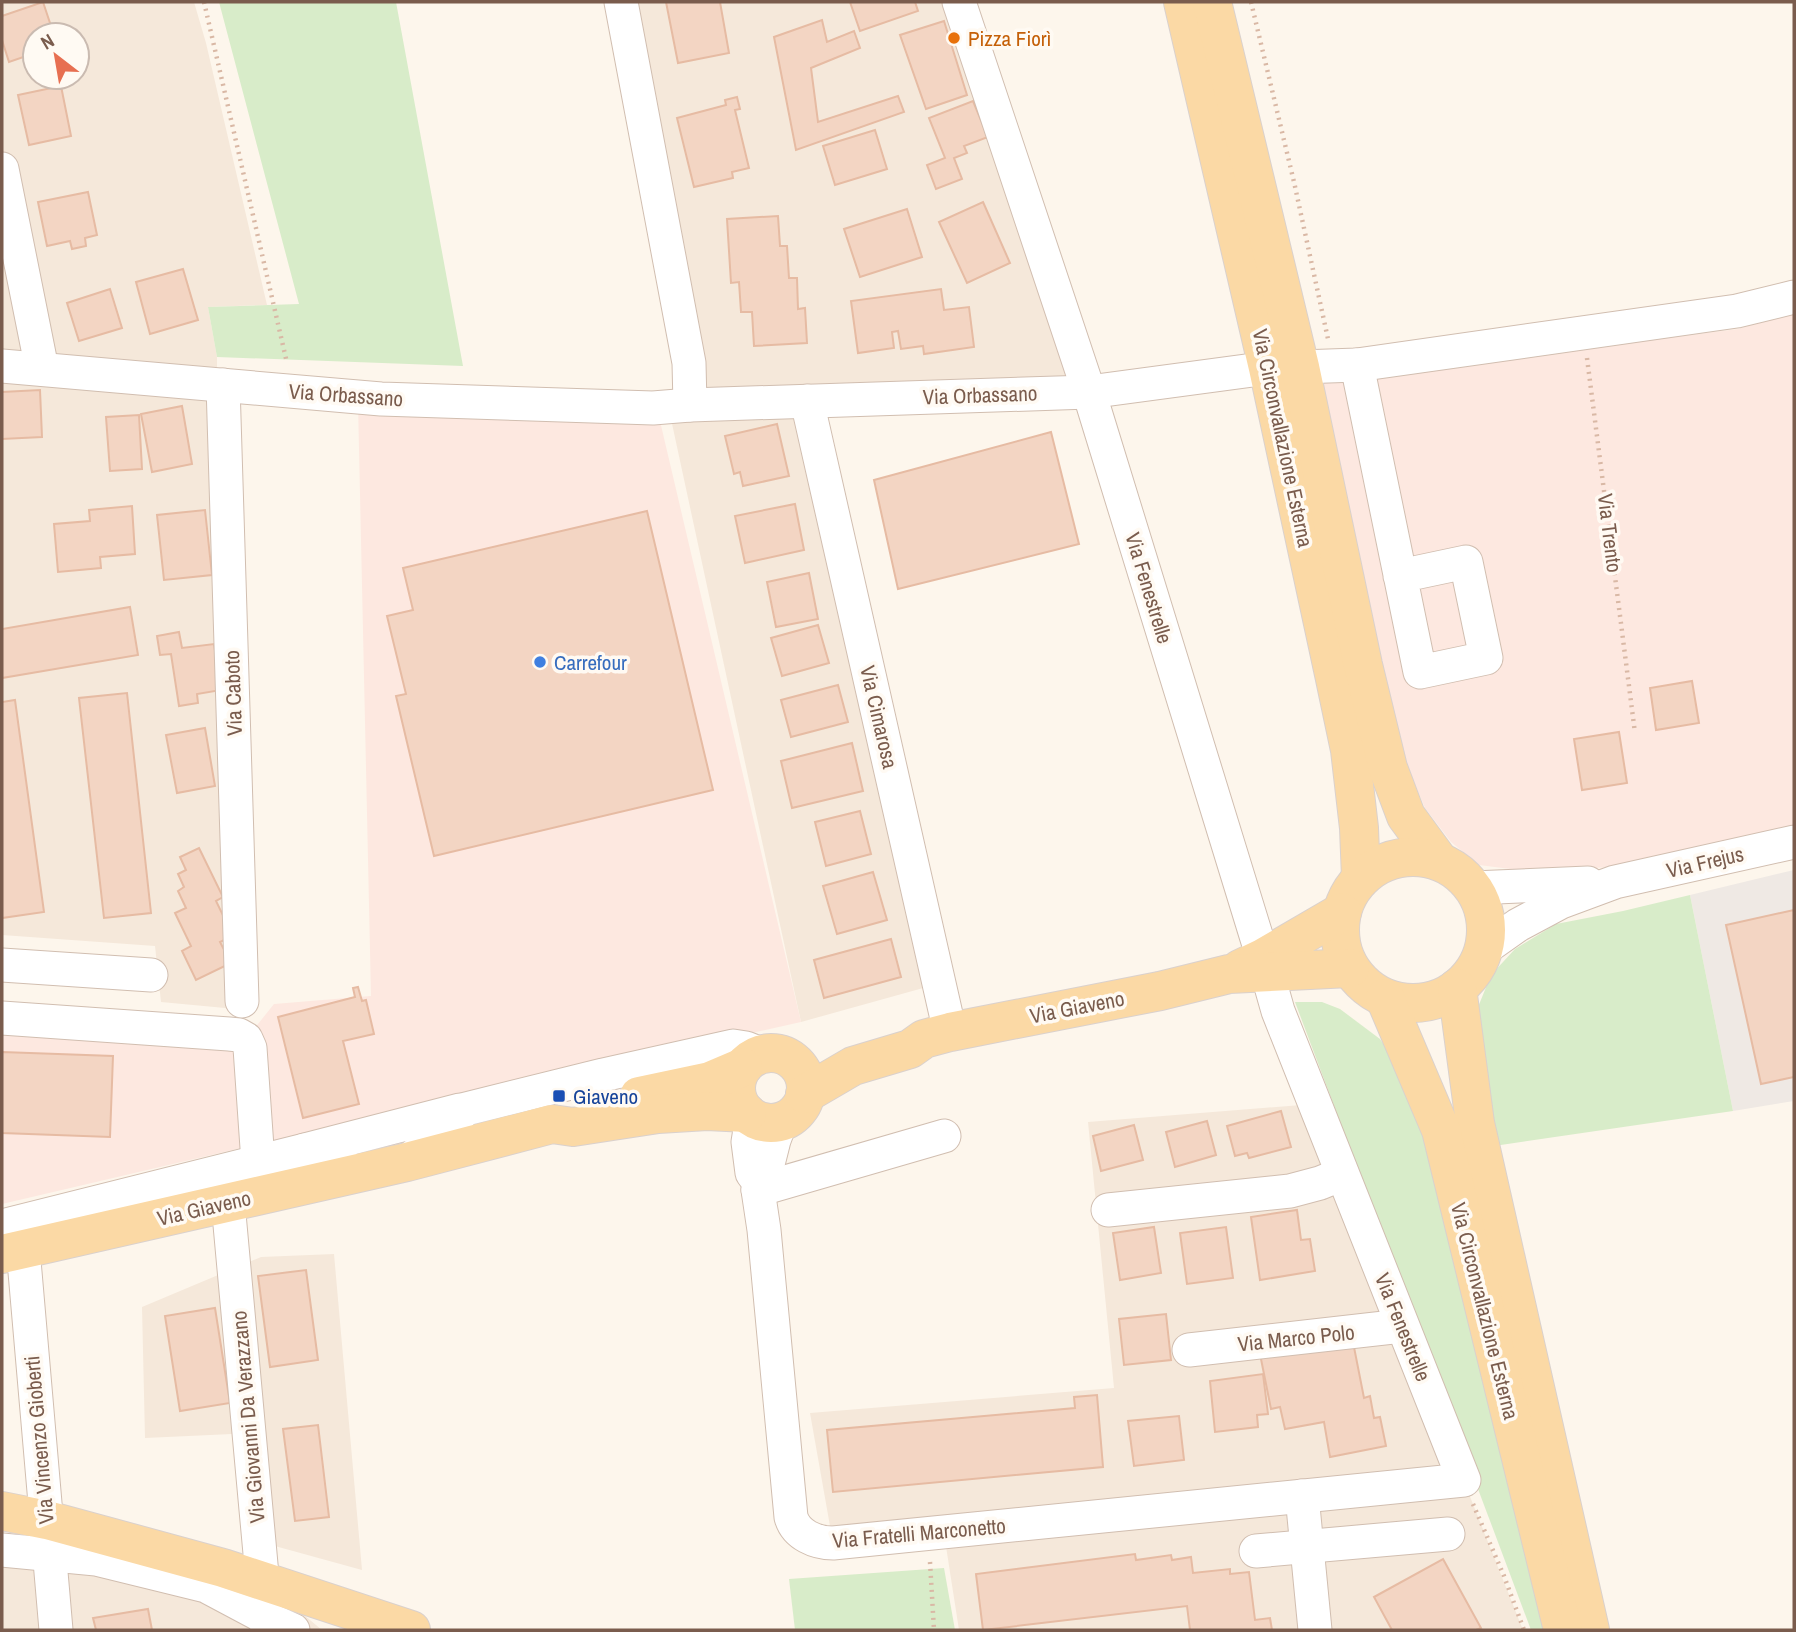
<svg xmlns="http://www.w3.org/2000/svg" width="1796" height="1632" viewBox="0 0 1796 1632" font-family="'Archivo Narrow',sans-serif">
  <rect width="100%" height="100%" fill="#fdf6ec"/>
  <!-- residential -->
  <g fill="#f5e8da" fill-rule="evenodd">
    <path d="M2,2H194L206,43L267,305L208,307L217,357V407L237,1011L225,1008L161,1002L155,946L2,935ZM35,35H77V77H35Z"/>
    <path d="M634,2H945L1084,402L808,401L934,985L801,1022L671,419L701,370Z"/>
    <path d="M1314,1104L1523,1630H959L945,1540L833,1543L810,1413L1114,1388L1088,1122Z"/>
    <path d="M334,1254L362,1570L249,1539L232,1434L145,1438L142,1307L261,1257Z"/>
    <path d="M2,1555L263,1581L322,1630H2Z"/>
  </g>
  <!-- commercial -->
  <g fill="#fde8e0">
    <path d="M1794,313V825L1610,867L1533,872L1479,865L1451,842L1425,808L1407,766L1381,664L1318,381L1738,329Z"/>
    <path d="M358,403L660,421L801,1022L254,1145L2,1204V1018L246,1039L274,1004L371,996Z"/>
  </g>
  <!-- industrial -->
  <path fill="#efe9e4" d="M1794,870V1101L1733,1111L1690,895Z"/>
  <!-- green -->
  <g fill="#d8ecc9">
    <path d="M219,2H396L463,366L217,357L208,307L299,304Z"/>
    <path d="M1690,895L1733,1111L1494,1146L1476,1012L1491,975L1515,949L1556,924L1623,911Z"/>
    <path d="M1295,1002H1322L1340,1009L1380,1039L1395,1061L1414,1100L1548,1630H1531Z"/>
    <path d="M944,1568L955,1630H795L789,1579Z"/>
  </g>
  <!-- building -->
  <g fill="#f3d5c3" stroke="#e6bba3" stroke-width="2">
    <path d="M43,2L54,35H35V53L9,62L2,40V16Z"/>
    <path d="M666,2H720L729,53L678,63Z"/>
    <path d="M850,2H915L918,11L860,31Z"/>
    <path d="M822,20L827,42L854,31L860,48L811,68L818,122L898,96L904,112L796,150L774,37Z"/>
    <path d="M944,21L967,95L926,109L900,35Z"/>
    <path d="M61,86L71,136L29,145L18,95Z"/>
    <path d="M737,97L740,109L735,110L749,168L732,172L733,178L694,187L677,118L726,105L725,100Z"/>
    <path d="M973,101L988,137L964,146L967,153L954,158L962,179L936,189L927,165L945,158L929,118Z"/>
    <path d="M875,130L887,169L835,185L823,146Z"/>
    <path d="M88,192L97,235L85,238L86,246L72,249L70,241L47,246L38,202Z"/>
    <path d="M983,202L1010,263L967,283L939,222Z"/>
    <path d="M907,209L922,257L860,277L844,229Z"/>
    <path d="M778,216L780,246H787L789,278H797L798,309L805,308L807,343L754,346L752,312H741L739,282L731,283L727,219Z"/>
    <path d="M183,269L198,320L150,334L136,282Z"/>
    <path d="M110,289L122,328L79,341L67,303Z"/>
    <path d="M941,289L944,310L969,307L974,347L924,354L923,346L901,349L898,331L892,332L894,348L858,353L851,301Z"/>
    <path d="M40,390L42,437L2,439V392Z"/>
    <path d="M182,406L192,464L152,472L141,414Z"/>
    <path d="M139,415L142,469L110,471L106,417Z"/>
    <path d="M777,424L789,476L743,486L740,472L734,474L725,436Z"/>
    <path d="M1051,432L1079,544L898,589L874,480Z"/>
    <path d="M795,504L804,550L745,563L735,516Z"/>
    <path d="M132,506L135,554L100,557L101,568L58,572L54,524L90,521L89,510Z"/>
    <path d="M205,510L212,575L164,580L157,515Z"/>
    <path d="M647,511L713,790L434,856L396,696L406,694L387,616L413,610L403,568Z"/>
    <path d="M809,573L818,619L776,627L767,582Z"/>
    <path d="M130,607L138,655L2,678V629Z"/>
    <path d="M818,625L829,663L782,676L771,638Z"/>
    <path d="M179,632L182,648L214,644L221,690L197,694L198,703L179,706L171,654L160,655L157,636Z"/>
    <path d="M1692,681L1699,723L1656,730L1650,688Z"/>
    <path d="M838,685L848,722L791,737L781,700Z"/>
    <path d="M127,693L151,913L104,918L79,698Z"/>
    <path d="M15,700L44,912L2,918V702Z"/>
    <path d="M205,728L215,786L177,793L166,735Z"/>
    <path d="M1619,732L1627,783L1582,790L1574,739Z"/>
    <path d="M852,743L863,791L792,808L781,761Z"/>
    <path d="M860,811L871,854L826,866L815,822Z"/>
    <path d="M199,848L223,897L216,901L233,936L220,942L231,963L196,980L182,951L191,946L175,913L186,908L178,891L184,887L178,874L186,870L180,857Z"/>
    <path d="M873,872L887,920L837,934L823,886Z"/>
    <path d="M1794,910V1077L1761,1084L1726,925Z"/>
    <path d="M891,939L901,977L824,998L814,960Z"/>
    <path d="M358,987L362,1001L366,1000L374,1034L343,1041L359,1104L303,1118L278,1017L355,997L353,988Z"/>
    <path d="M2,1052L113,1056L110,1137L2,1133Z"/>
    <path d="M1281,1111L1291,1147L1249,1158L1247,1153L1235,1156L1227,1126Z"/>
    <path d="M1207,1121L1216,1155L1175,1167L1166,1132Z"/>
    <path d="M1134,1125L1143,1160L1101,1171L1093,1136Z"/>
    <path d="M1297,1210L1301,1240L1310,1239L1315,1271L1260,1280L1251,1217Z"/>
    <path d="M1154,1227L1161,1273L1120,1280L1113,1233Z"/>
    <path d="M1226,1227L1233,1278L1187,1284L1180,1233Z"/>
    <path d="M306,1270L318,1360L270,1367L258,1276Z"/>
    <path d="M215,1308L230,1403L180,1411L165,1316Z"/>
    <path d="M1166,1314L1171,1360L1124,1365L1119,1319Z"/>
    <path d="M1352,1337L1364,1398L1370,1396L1374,1418L1380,1417L1386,1446L1330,1457L1324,1422L1285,1429L1280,1407L1271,1409L1260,1354Z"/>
    <path d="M1263,1374L1268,1414L1257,1415L1258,1427L1215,1432L1210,1381Z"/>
    <path d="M1097,1395L1103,1467L833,1492L827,1430L1075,1408L1074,1397Z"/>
    <path d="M1179,1416L1184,1460L1134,1466L1128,1421Z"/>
    <path d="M318,1425L329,1517L295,1521L283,1429Z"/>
    <path d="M1135,1554L1136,1560L1171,1555L1172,1560L1191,1557L1193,1573L1230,1569V1574L1249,1572L1255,1620L1270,1618L1272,1630H1190L1187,1606L983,1630L976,1574Z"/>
    <path d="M1443,1559L1481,1628L1476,1630H1392L1374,1597Z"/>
    <path d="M148,1609L152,1630H96L93,1618Z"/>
  </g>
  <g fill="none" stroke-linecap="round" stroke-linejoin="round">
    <!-- minor casing -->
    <g stroke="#d1beb0" stroke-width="35">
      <g id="minor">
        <path d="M621,2L689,363L690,405"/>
        <path d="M2,169L42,369"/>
        <path d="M1357,365L1420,672L1486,658L1466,562L1400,576"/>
        <path d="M2,366L381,399L653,408L690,405L1089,392L1268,368"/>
        <path d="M1300,367L1357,365L1737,311L1794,297"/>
        <path d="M223,385L242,1001"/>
        <path d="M807,401L950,1032"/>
        <path d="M1473,888L1588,883"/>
        <path d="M1484,949L1518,925L1561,902L1615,882L1794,842"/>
        <path d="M2,965L151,975"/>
        <path d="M2,1018L229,1034L239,1035L246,1039L250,1048L258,1162"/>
        <path d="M752,1117L748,1142L752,1173L759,1182"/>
        <path d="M781,1121L774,1140L766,1172L759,1182L758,1190L764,1230L791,1517C796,1535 816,1543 833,1543L1464,1480L1278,1011L1263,958L1089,392L959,2"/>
        <path d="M305,1150L460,1110"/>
        <path d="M407,1162L466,1109L603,1075L733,1046L746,1048L761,1054"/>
        <path d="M758,1190L944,1136"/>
        <path d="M228,1203L267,1630"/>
        <path d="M1108,1210L1290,1191L1320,1183L1342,1174"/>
        <path d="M2,1226L305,1150L360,1173"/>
        <path d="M23,1249L56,1630"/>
        <path d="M1189,1350L1402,1326"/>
        <path d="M1302,1496L1315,1630"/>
        <path d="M2,1550L96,1559L206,1586L266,1618L293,1630"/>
        <path d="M1256,1551L1448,1534"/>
      </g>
    </g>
    <!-- major casing -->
    <g stroke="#dad1cd" stroke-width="40">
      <g id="major">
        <path d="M1183,2L1268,368L1334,674L1350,750L1359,828L1361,878"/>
        <path d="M1212,2L1300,367L1363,665L1388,768L1406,816L1439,861"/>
        <circle cx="1413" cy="930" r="73"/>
        <path d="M1240,969L1263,958L1342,912"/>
        <path d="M1457,988L1475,1123L1590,1630"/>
        <path d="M1385,998L1441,1130L1563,1630"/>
        <circle cx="771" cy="1088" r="35"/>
        <path d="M805,1094L853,1066L910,1049L924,1039L950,1032L1160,991L1229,974L1350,968"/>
        <path d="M639,1096L710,1081L743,1067"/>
        <path d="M2,1254L407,1162L552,1124L573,1127L658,1114L707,1111L747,1113"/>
        <path d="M2,1511L47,1520L223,1568L411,1630"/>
      </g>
    </g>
    <!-- path -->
    <g stroke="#d9b8a5" stroke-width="4.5" stroke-dasharray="2 5" stroke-linecap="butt">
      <path d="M204,2L287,363"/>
      <path d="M1251,2L1294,182L1328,339"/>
      <path d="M1587,358L1635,733"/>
      <path d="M1473,1504L1504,1576L1524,1630"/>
      <path d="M930,1562L934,1630"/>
    </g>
    <!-- minor -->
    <use href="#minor" stroke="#fff" stroke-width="33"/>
    <!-- major -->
    <use href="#major" stroke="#fbd9a5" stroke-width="38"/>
  </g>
  <!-- markers -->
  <circle fill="#e8710a" stroke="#fffaf3" stroke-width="2.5" cx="954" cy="38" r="7"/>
  <circle fill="#3f7fe0" stroke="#fffaf3" stroke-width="2.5" cx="540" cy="662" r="7"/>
  <rect fill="#1a4fb4" stroke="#fffaf3" stroke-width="2.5" x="552" y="1089" width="14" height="14" rx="3.5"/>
  <g text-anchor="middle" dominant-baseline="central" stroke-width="7" stroke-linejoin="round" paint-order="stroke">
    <!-- food labels -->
    <g font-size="21" fill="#c56008" stroke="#fffaf3" text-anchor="start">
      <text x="968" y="38">Pizza Fiorì</text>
    </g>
    <!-- street labels -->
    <g font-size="21" fill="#7a5c4d" stroke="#fffaf3">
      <text transform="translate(346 395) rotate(4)">Via Orbassano</text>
      <text transform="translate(980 395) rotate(-2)">Via Orbassano</text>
      <text transform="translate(1283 438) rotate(78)">Via Circonvallazione Esterna</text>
      <text transform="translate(1610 533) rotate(83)">Via Trento</text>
      <text transform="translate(1149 588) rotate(73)">Via Fenestrelle</text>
      <text transform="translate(233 693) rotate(-92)">Via Caboto</text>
      <text transform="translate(879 717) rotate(77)">Via Cimarosa</text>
      <text transform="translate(1705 862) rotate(-13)">Via Frejus</text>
      <text transform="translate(1077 1007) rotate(-11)">Via Giaveno</text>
      <text transform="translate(204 1208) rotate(-13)">Via Giaveno</text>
      <text transform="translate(1485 1311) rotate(76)">Via Circonvallazione Esterna</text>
      <text transform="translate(1403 1327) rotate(68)">Via Fenestrelle</text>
      <text transform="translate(1296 1338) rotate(-6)">Via Marco Polo</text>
      <text transform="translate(248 1417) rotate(-95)">Via Giovanni Da Verazzano</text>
      <text transform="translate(39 1440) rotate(-95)">Via Vincenzo Gioberti</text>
      <text transform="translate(919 1533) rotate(-5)">Via Fratelli Marconetto</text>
    </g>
    <!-- shop labels -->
    <g font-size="21" fill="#366cbe" stroke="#fffaf3" text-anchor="start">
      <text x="554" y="662">Carrefour</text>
    </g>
    <!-- transit labels -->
    <g font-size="21" fill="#164399" stroke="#fffaf3" text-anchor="start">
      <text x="573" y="1096">Giaveno</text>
    </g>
  </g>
  <!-- border -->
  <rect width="1796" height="1632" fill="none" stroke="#7a5c4d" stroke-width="7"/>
  <!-- north arrow -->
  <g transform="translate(56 56) rotate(329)"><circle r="33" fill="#fffaf3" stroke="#cabbb1" stroke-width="2"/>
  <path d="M0-5L12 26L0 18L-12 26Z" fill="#e76f51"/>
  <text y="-10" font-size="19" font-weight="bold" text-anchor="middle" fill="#7a5c4d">N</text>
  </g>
</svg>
